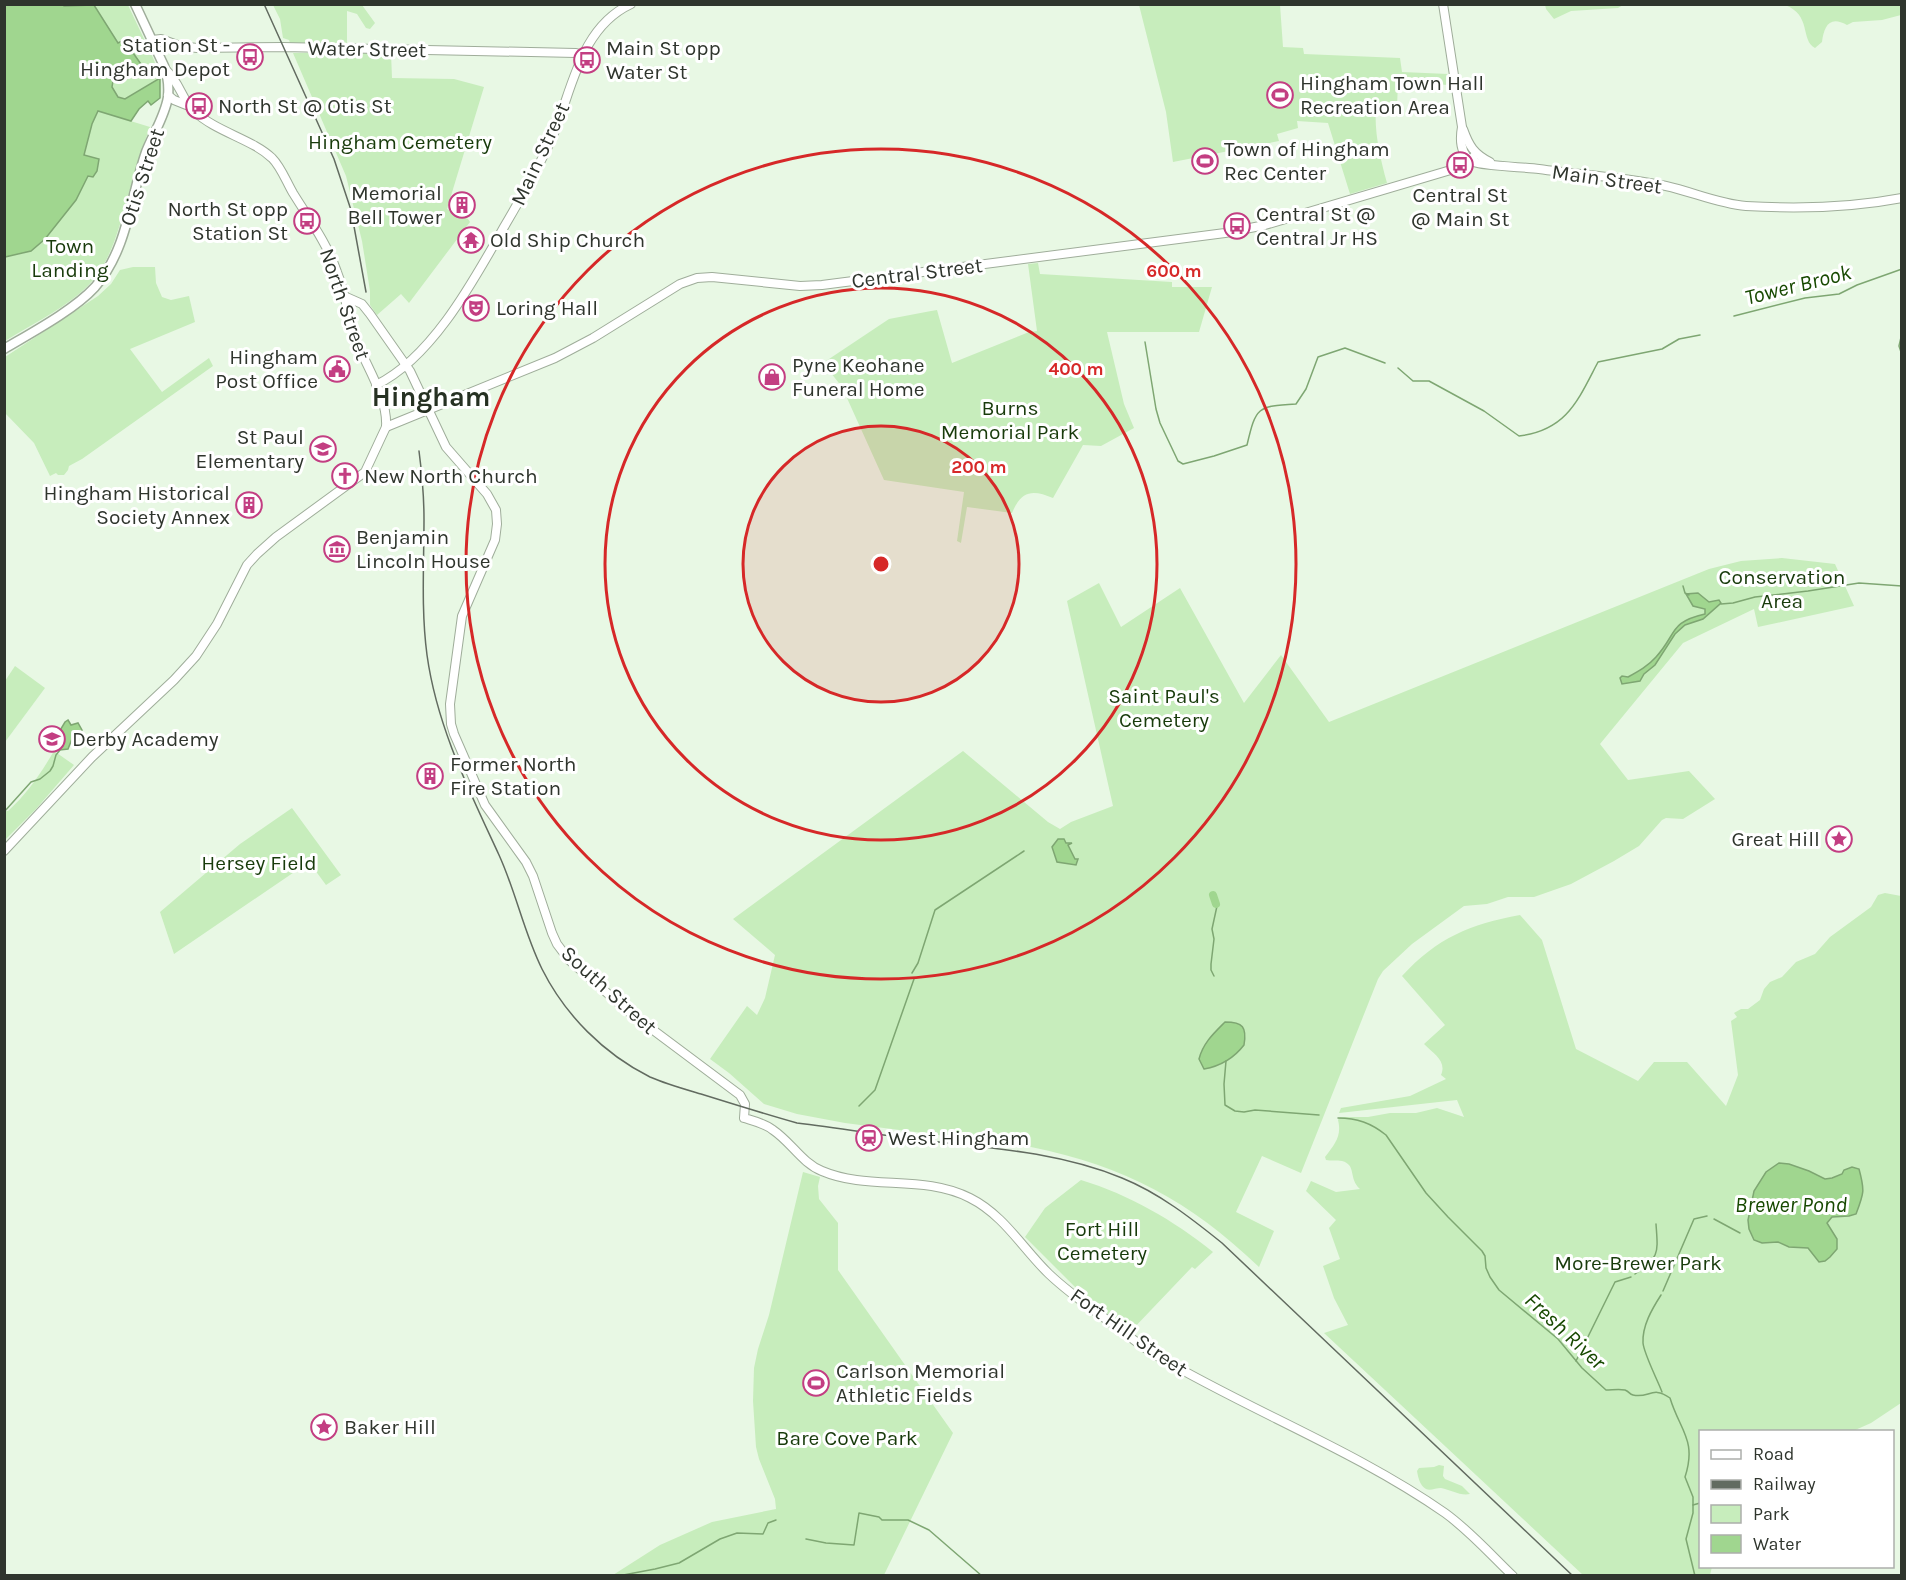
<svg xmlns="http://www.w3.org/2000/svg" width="1906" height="1580" viewBox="0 0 1906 1580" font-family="Karla,sans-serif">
  <rect width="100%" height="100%" fill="#e8f8e4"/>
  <!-- green -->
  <g fill="#c7edbc">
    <path d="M94,5H128L154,60L160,78L125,99L119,97L111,87L113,81L142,67L118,43Z"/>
    <path d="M273,5H362L375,23L370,29L366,28L357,14L347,11V45L290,43L289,40L283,38L280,19Z"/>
    <path d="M1139,5H1280L1283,47L1303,48L1304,54L1400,58L1402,72L1448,74L1450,85L1398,83L1397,106L1376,105C1374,133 1380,157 1387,183L1350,194L1328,123L1297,121L1298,128L1277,134L1279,141L1173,162L1166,112Z"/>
    <path d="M1545,5V4L1623,5L1618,8L1571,11L1554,19L1546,9Z"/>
    <path d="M1785,5H1901V15L1882,20L1853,22L1847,25C1829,15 1824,27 1822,42L1815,48C1800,40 1812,15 1785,5Z"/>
    <path d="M293,53H391L392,78L454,79L484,87L447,209L468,219L470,222L409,303L401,294L377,315L370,305V291L362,241L346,176Z"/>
    <path d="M98,111L150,127C142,148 135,170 129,193C118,230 111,268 79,294C56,313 29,326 5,341V257L24,253L76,200L88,175H95L99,160L84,156L92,124Z"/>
    <path d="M1038,263L1040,274L1172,282V287H1212L1199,332H1107L1124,404L1134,428L1101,446L1083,445L1053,498C1032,489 1021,491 1012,513L967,507L961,543L957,541L964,492L884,480L842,387L823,363L889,319L931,311L937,310L952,363L1029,332L1037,331L1028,264Z"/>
    <path d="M133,267H155L156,283L162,297L171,300L189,296L195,322L130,349L162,392L209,358L213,366L82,459L69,466L68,470L64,475H58L56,473L50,476L34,443L5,413V357L98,296L111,284L120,270Z"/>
    <path d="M1782,558L1835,564L1854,606L1758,627L1754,609L1683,643L1600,744L1628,780L1689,771L1715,799L1683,819L1666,818L1662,820L1639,846L1614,861L1571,884L1534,897H1508L1487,904L1464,906L1412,944L1383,971L1378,979L1301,1173L1262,1156L1236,1212L1274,1231L1259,1267C1190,1201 1125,1166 1031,1147L845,1123L797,1114L764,1104L729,1073L710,1059L747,1006L757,1015L765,998L775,955L733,919L963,751L1048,822L1060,829L1071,822L1113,806L1067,601L1099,583L1121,627L1180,588L1244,703L1281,655L1329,722L1709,569L1741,561Z"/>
    <path d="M15,666L45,688L5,742V681Z"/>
    <path d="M54,751L74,765L36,809L5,840V811H8C27,794 41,773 54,751Z"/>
    <path d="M292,808L341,875L326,885L309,862L174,954L160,912L240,844Z"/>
    <path d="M1885,893L1901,896V1403L1871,1423L1853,1431L1700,1432V1566L1712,1567L1710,1575H1583L1324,1333L1348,1325L1334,1298L1323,1266L1340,1259L1329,1228L1336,1220L1306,1191L1311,1181L1336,1192L1360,1189C1348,1178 1357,1165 1342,1161C1337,1160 1331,1161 1326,1160L1325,1157C1335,1144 1342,1136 1338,1120L1340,1117H1368L1390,1113H1416L1437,1108L1464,1117L1457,1100L1339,1113L1341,1108L1410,1096L1446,1079L1441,1075C1447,1061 1434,1054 1424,1044L1445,1025L1402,976C1437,938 1470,924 1520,915L1542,940L1576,1049L1638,1081L1654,1062H1687L1726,1106L1738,1075L1731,1021L1737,1017L1734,1013L1741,1009H1748L1760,1000L1764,989L1770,982L1782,977L1796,962L1815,954L1830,937L1871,907L1878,895Z"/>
    <path d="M803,1172L820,1177L818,1186L819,1199L838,1223V1270L953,1433L884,1575H613L660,1545L712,1522L776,1509L775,1499L759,1459L756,1447L753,1401L754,1368L758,1349L769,1315Z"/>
    <path d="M1081,1180C1130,1195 1173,1220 1213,1252L1195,1269L1192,1267L1131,1331L1086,1298L1025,1237L1045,1208Z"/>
    <path d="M1439,1465L1444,1466L1443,1476L1445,1479L1462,1486L1470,1494C1460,1496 1451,1490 1441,1488C1436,1488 1430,1491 1426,1489C1420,1486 1418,1477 1417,1471L1419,1468L1434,1467Z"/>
  </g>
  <!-- water -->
  <g fill="#a0d68f" stroke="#7ea672" stroke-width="1.5">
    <path d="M63,4L64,6L94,5L118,43L124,40L143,67L113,81L112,87L118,97L125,99L160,78V98L151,105L148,101L139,109L131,121L98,111L92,124L84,155L99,159L97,171L93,177L88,176L76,200L45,239L31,251L5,257V5Z"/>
    <path d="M1698,593L1709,602L1719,600L1721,603L1703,619L1685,625L1675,634L1655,665L1644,674L1640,681L1622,684L1620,678L1622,676L1628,677C1639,671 1648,666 1656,657C1677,634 1669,622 1705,614V609L1693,606L1686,594Z"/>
    <path d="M68,720L71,725L78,723L82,730L81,733L74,734L68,749L60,750L56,737L65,722Z"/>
    <path d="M1058,839H1064L1066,843H1072L1068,845L1075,859H1078L1076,865L1057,862L1052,847Z"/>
    <path d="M1225,1022C1243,1022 1247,1027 1244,1045C1234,1058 1221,1066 1204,1069L1199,1059C1203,1043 1214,1033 1225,1022Z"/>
    <path d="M1779,1163L1789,1164L1809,1171L1825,1179L1832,1178L1842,1174L1844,1170L1852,1167L1859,1169C1865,1191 1864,1193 1856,1214L1849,1216L1832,1217L1827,1223L1837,1239V1249L1830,1257L1825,1261L1819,1262L1808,1248L1789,1247L1778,1242L1762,1243L1754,1240L1749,1229L1748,1220L1754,1191L1766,1172Z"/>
  </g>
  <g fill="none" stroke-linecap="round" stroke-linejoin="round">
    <!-- stream -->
    <g stroke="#7ea672" stroke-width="1.5">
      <path d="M1734,316L1805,298L1839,294L1857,285L1902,269"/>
      <path d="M1902,333L1899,346L1902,355"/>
      <path d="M1145,342L1156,409L1160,423L1178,461L1183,464L1214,456L1247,445C1256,407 1257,406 1296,404L1306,389L1318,357L1345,348L1385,363"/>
      <path d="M1398,368L1413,381H1429L1484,411L1519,436C1567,430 1578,400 1598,362L1662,349L1679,339L1700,335"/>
      <path d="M1683,586L1685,593L1689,595"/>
      <path d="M1721,604L1733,603L1755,597L1808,591L1859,583L1902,586"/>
      <path d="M4,812L31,782L40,779L50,771L53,766L56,755L60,750"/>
      <path d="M912,973L918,963L935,910L1024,851"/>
      <path d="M1214,976L1211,970V964L1214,939L1212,929L1217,906"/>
      <path d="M1226,1061L1224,1084L1225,1105L1235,1111L1244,1112L1255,1110L1319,1115"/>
      <path d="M859,1106L875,1090L914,979"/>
      <path d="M1338,1118C1357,1118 1371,1123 1386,1135L1426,1193L1448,1217L1482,1251L1485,1256L1486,1268L1490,1277L1499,1290L1558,1339L1582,1368L1606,1390C1612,1390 1619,1389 1625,1390C1630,1392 1629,1394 1633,1395C1649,1399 1652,1385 1670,1398C1680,1431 1697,1440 1685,1477L1693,1497V1513L1686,1539L1695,1576"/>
      <path d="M1714,1219L1740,1233"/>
      <path d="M1635,1274C1660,1257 1658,1253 1656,1224"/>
      <path d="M1663,1291L1694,1219L1707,1216"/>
      <path d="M1661,1295C1652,1309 1642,1326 1643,1343C1644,1354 1658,1381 1662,1392"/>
      <path d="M1576,1361L1615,1282L1631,1277"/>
      <path d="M1892,1489L1893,1490"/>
      <path d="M1693,1505L1700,1503"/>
      <path d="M806,1539L826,1543L854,1545L859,1513L879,1517L882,1520H908L929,1530L982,1576"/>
      <path d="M618,1576L655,1569L679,1563L720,1539L737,1533L763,1534L768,1523L776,1520"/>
    </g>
    <!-- river -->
    <path stroke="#a0d68f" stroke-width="8" d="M1213,895L1216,904"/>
    <!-- secondary casing -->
    <g stroke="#9fad9a" stroke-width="10">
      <g id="secondary">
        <path d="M1443,4L1462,127C1460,138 1460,153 1471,161C1479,166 1526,167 1539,169C1581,175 1624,177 1666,186C1693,192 1719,204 1746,206C1798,209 1850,208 1902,198"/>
        <path d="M152,40L161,39L180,46L197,48L283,47L576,53L583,55"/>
        <path d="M168,95L174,100L189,106"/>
        <path d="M1463,129C1469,146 1474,154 1490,162"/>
        <path d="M344,296L362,304L370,314L410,371L446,447L487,494L496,510L497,524L495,540L462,616L450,704L451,724L454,734L485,805L526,862L533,876L552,933L557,944L569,960L629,1012L740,1095L745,1104L744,1118C754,1121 764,1123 773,1130C791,1142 802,1163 822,1171C869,1191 923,1174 970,1198C1004,1215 1023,1249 1049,1274C1069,1293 1092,1309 1114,1325C1129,1336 1143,1348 1159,1357C1253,1412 1356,1451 1445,1513C1470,1531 1491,1555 1513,1576"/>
        <path d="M376,385C432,358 474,280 504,227C521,198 538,169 552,138C572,92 579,28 631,4"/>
        <path d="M386,427L555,358L593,338L680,284L697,278L712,277L800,286L822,285L1225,233L1265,225L1454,169L1468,163L1476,154"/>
        <path d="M4,851L92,757L174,680L196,656L217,624L247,565L257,554L276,537L365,472L386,427C388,398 367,368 357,342C348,319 346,295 337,272C327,243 309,219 293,193C286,181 281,167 272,158C252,139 216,132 194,111C182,100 180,83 166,70"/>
      </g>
    </g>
    <!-- primary casing -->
    <g stroke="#9fad9a" stroke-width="11">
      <path id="primary" d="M4,349C31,333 74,310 95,287C128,249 130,198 146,152C153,134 165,116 168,97C169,86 168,76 164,66L135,4"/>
    </g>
    <!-- secondary -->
    <use href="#secondary" stroke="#fff" stroke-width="8"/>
    <!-- primary -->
    <use href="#primary" stroke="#fff" stroke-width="8"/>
    <!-- rail -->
    <g stroke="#626b60" stroke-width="1.5">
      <path d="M264,4L334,159L351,210L366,292"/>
      <path d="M419,451C422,474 424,496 424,519C424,564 421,610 427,655C437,727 469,790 499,855C516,892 524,933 542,969C565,1015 604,1054 650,1077C666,1084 684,1089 701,1094C733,1104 765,1114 797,1123C841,1128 885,1136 929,1141C994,1148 1061,1153 1122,1178C1159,1193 1191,1218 1222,1243L1573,1576"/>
    </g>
  </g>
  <!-- distance rings -->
  <circle cx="881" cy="564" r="138" fill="#d62828" fill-opacity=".12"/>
  <g fill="none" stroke="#d62828" stroke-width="3">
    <circle cx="881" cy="564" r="138"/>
    <circle cx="881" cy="564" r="276"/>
    <circle cx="881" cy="564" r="415"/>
  </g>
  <!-- icons -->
  <defs>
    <g id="bus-ring" transform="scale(1.35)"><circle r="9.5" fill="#fff" stroke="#c33e82" stroke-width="1.5"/><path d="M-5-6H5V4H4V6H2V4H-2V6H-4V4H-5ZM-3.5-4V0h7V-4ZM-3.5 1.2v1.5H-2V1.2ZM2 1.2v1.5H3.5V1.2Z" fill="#c33e82"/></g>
    <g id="stadium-ring" transform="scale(1.35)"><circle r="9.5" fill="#fff" stroke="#c33e82" stroke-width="1.5"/><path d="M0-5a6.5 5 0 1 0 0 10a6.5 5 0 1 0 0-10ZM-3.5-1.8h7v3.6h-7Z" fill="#c33e82"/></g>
    <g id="building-ring" transform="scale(1.35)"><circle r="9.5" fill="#fff" stroke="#c33e82" stroke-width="1.5"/><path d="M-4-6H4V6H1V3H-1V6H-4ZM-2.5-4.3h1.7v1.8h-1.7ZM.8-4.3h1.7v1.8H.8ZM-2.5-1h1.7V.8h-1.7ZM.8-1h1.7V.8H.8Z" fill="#c33e82"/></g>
    <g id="temple-ring" transform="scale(1.35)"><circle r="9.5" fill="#fff" stroke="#c33e82" stroke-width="1.5"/><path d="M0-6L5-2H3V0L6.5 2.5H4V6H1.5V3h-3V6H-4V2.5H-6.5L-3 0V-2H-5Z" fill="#c33e82"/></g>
    <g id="theatre-ring" transform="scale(1.35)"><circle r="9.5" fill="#fff" stroke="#c33e82" stroke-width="1.5"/><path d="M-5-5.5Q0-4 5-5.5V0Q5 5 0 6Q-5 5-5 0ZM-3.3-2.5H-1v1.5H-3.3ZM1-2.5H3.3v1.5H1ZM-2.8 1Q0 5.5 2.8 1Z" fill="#c33e82"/></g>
    <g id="civic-ring" transform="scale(1.35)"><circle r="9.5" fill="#fff" stroke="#c33e82" stroke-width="1.5"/><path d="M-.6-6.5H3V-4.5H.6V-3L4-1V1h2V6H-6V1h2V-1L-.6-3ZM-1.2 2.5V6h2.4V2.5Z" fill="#c33e82"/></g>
    <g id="shop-ring" transform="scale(1.35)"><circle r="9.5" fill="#fff" stroke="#c33e82" stroke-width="1.5"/><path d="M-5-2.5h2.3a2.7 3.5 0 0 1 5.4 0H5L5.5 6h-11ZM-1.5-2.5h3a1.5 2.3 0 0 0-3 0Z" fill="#c33e82"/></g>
    <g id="school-ring" transform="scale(1.35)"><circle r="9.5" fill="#fff" stroke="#c33e82" stroke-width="1.5"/><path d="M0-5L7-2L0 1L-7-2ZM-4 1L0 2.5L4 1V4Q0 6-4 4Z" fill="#c33e82"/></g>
    <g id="church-ring" transform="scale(1.35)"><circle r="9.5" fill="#fff" stroke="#c33e82" stroke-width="1.5"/><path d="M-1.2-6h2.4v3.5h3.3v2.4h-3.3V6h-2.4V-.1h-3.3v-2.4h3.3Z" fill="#c33e82"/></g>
    <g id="museum-ring" transform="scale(1.35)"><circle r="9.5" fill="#fff" stroke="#c33e82" stroke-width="1.5"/><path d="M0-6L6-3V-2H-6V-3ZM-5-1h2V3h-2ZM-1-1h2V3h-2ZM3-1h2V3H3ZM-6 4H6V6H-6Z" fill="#c33e82"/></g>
    <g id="sight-ring" transform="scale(1.35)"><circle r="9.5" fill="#fff" stroke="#c33e82" stroke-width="1.5"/><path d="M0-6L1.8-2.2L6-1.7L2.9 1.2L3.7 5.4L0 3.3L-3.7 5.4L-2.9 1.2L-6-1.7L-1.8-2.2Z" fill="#c33e82"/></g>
    <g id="station-ring" transform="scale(1.35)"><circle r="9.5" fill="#fff" stroke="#c33e82" stroke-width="1.5"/><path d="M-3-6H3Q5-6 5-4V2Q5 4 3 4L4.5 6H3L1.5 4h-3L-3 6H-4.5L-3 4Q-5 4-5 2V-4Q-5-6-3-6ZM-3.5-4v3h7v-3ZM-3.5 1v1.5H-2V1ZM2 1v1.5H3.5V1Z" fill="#c33e82"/></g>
  </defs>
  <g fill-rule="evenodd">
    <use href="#bus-ring" x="250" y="57"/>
    <use href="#bus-ring" x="587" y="60"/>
    <use href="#stadium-ring" x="1280" y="95"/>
    <use href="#bus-ring" x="199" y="106"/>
    <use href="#stadium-ring" x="1205" y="161"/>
    <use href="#bus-ring" x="1460" y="165"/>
    <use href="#building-ring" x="462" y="205"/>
    <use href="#bus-ring" x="307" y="221"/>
    <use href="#bus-ring" x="1237" y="226"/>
    <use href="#temple-ring" x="471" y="240"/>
    <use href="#theatre-ring" x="476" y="308"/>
    <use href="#civic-ring" x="337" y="369"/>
    <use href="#shop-ring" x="772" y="377"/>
    <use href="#school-ring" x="323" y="449"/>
    <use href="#church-ring" x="345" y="476"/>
    <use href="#building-ring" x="249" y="505"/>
    <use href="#museum-ring" x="337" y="549"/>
    <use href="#school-ring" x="52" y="739"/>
    <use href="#building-ring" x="430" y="776"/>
    <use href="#sight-ring" x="1839" y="839"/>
    <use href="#station-ring" x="869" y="1138"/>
    <use href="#stadium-ring" x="816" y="1383"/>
    <use href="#sight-ring" x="324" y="1427"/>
  </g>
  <g text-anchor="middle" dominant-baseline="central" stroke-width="6" stroke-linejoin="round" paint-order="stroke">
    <!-- poi labels -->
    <g font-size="21" fill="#2f352d" stroke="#fff" text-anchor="start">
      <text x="230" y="45" text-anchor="end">Station St -<tspan x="230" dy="24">Hingham Depot</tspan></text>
      <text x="606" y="48">Main St opp<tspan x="606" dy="24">Water St</tspan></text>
      <text x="1300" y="83">Hingham Town Hall<tspan x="1300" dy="24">Recreation Area</tspan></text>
      <text x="218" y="106">North St @ Otis St</text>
      <text x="1224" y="149">Town of Hingham<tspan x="1224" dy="24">Rec Center</tspan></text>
      <text x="442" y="193" text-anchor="end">Memorial<tspan x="442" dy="24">Bell Tower</tspan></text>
      <text x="1460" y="195" text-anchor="middle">Central St<tspan x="1460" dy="24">@ Main St</tspan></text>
      <text x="288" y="209" text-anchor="end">North St opp<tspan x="288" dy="24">Station St</tspan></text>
      <text x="1256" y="214">Central St @<tspan x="1256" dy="24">Central Jr HS</tspan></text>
      <text x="490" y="240">Old Ship Church</text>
      <text x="496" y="308">Loring Hall</text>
      <text x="318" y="357" text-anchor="end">Hingham<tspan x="318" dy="24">Post Office</tspan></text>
      <text x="792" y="365">Pyne Keohane<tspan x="792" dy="24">Funeral Home</tspan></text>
      <text x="304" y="437" text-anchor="end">St Paul<tspan x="304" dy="24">Elementary</tspan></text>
      <text x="364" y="476">New North Church</text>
      <text x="230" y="493" text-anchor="end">Hingham Historical<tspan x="230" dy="24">Society Annex</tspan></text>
      <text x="356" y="537">Benjamin<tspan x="356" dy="24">Lincoln House</tspan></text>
      <text x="72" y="739">Derby Academy</text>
      <text x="450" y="764">Former North<tspan x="450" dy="24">Fire Station</tspan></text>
      <text x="1820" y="839" text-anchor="end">Great Hill</text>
      <text x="888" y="1138">West Hingham</text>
      <text x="836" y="1371">Carlson Memorial<tspan x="836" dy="24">Athletic Fields</tspan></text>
      <text x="344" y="1427">Baker Hill</text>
    </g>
    <!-- street labels -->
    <g font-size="21" fill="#2f352d" stroke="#fff">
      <text transform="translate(367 49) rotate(1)">Water Street</text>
      <text transform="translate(540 154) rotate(-65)">Main Street</text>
      <text transform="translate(142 177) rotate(-72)">Otis Street</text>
      <text transform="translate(1607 179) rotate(8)">Main Street</text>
      <text transform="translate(917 273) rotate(-7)">Central Street</text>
      <text transform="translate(345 304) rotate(71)">North Street</text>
      <text transform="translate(609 990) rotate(42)">South Street</text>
      <text transform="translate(1129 1332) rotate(35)">Fort Hill Street</text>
    </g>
    <!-- park labels -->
    <g font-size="21" fill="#183b0b" stroke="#fff">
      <text x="400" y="142">Hingham Cemetery</text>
      <text x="70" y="246">Town<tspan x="70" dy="24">Landing</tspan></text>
      <text x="1010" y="408">Burns<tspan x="1010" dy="24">Memorial Park</tspan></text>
      <text x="1782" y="577">Conservation<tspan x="1782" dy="24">Area</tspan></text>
      <text x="1164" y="696">Saint Paul's<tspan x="1164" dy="24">Cemetery</tspan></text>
      <text x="259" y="863">Hersey Field</text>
      <text x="1102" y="1229">Fort Hill<tspan x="1102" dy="24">Cemetery</tspan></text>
      <text x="1638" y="1263">More-Brewer Park</text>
      <text x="847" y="1438">Bare Cove Park</text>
    </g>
    <!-- water labels -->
    <g font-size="22" font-style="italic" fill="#174900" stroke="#fff">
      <text transform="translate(1798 285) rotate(-14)">Tower Brook</text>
      <text x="1791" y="1205">Brewer Pond</text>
      <text transform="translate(1565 1331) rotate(43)">Fresh River</text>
    </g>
    <!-- district labels -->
    <g font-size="27" font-weight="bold" fill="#263122" stroke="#fff">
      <text x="431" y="397">Hingham</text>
    </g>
  </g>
  <circle cx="881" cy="564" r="9" fill="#d62828" stroke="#fff" stroke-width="3"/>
  <g font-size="18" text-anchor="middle" font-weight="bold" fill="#d62828" stroke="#fff" stroke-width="6" stroke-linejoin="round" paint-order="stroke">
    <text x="1174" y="277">600 m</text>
    <text x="1076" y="375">400 m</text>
    <text x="979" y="473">200 m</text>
  </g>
  <!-- border -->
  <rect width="1906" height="1580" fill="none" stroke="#2f352d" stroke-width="12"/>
  <!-- legend -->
  <rect x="1699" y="1430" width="195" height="138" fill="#ffffff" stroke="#acaeab" stroke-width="1.5"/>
  <rect x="1711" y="1450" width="30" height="9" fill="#ffffff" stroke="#acaeab" stroke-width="1.5"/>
  <text x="1753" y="1460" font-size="18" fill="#2f352d">Road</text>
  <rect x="1711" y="1480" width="30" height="9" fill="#626b60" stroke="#acaeab" stroke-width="1.5"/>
  <text x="1753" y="1490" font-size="18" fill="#2f352d">Railway</text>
  <rect x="1711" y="1505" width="30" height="18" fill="#c7edbc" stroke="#acaeab" stroke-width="1.5"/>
  <text x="1753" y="1520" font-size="18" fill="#2f352d">Park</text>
  <rect x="1711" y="1535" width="30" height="18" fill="#a0d68f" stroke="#acaeab" stroke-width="1.5"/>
  <text x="1753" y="1550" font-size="18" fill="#2f352d">Water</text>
</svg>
